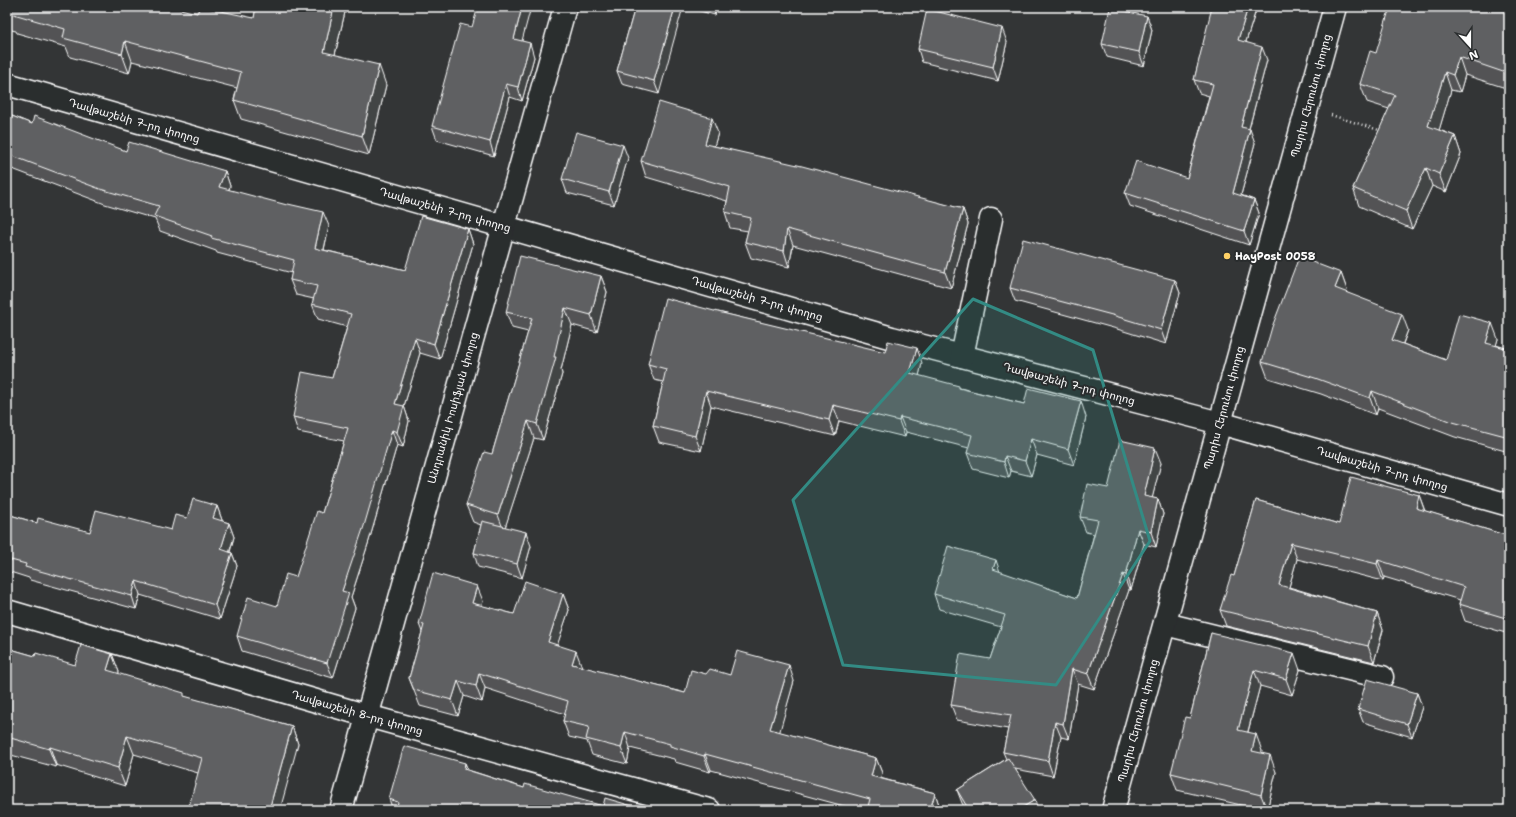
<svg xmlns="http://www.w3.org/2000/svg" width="1516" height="817" viewBox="0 0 1516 817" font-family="'Shantell Sans','Noto Sans Armenian',sans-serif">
  <rect width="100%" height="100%" fill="#333536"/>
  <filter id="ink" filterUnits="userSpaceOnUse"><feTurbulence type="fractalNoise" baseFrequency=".025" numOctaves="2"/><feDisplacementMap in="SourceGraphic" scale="8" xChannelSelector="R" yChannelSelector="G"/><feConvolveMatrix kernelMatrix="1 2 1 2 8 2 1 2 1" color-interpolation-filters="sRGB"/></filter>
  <g filter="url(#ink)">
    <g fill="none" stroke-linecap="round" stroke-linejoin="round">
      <!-- minor casing -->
      <g stroke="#fff" stroke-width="25">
        <g id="minor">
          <path d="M7,84L892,338L1220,423L1509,505"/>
          <path d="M962,356L991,219"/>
          <path d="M7,611L368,716L709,810"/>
          <path d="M1165,624L1382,677"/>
          <path d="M341,810L565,7"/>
          <path d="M1113,810L1335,7"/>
        </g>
      </g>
      <!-- path -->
      <path stroke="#fff" stroke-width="2.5" stroke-dasharray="1 3" stroke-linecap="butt" d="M1331,115L1382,131"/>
      <!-- minor -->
      <use href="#minor" stroke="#2a2d2e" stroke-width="22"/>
    </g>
    <!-- wall -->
    <g fill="#525354" stroke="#fff">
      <path d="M7,7L197,13L254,18L256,7H345L346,8L335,55L386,85L369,155L241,119L234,100L237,88L132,61L129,73L70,57L66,47L17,33L16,31L7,29Z"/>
      <path d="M635,7L659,94L622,84L617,71Z"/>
      <path d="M685,7H718L715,15Z"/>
      <path d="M1203,7H1257L1246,42L1267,60L1249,129L1255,143L1241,195L1254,200L1259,213L1249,245L1130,206L1125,193L1187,178L1209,96L1199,93L1194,80L1212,10Z"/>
      <path d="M1509,12V89L1465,75L1460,92L1451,90L1439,130L1455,136L1461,154L1446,192L1432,186L1412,229L1359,206L1353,188L1389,109L1367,102L1360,84L1376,53Z"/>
      <path d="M1147,16L1152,30L1144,66L1107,57L1102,44Z"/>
      <path d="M522,41L534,57L522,101L510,97L494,156L437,140L432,126Z"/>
      <path d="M1007,42L998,81L922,62L918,49Z"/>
      <path d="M7,114L32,124L126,151L225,171L230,186L229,190L329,226L324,250L405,270L468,229L473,244L440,359L420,353L404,406L409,421L403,447L397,445L369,541L351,597L355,608L333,678L242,651L237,636L277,606L296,577L322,513L344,441L298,432L293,417L332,378L347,327L318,319L312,304L314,299L296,295L290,280L292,273L217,253L216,251L160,231L155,219L105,204L7,167Z"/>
      <path d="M718,133L714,146L963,209L968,224L951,288L793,245L789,267L751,258L745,242L748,231L730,228L725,212L727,201L646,177L641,161Z"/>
      <path d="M628,158L614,205L567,193L562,179Z"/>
      <path d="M1341,273L1347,290L1346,292L1408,330L1403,344L1446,360L1498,339L1496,345L1509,349V452L1455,437L1378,408L1376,415L1321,394L1268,378L1262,362Z"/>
      <path d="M601,276L607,292L597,332L572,325L561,370L562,374L543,440L534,438L505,527L531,546L522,578L478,567L474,553L481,525L473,522L466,505L492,454L528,332L512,328L506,312Z"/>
      <path d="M1175,280L1180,293L1166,344L1117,329L1015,301L1010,288Z"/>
      <path d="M718,312L922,363L919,376L960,388L1024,404L1086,417L1074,465L1037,455L1031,476L1011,471L1009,478L973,469L967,453L969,448L906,432L905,437L839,421L835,436L711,406L701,451L659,442L653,426L663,382L654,380L648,364Z"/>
      <path d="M1161,463L1152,498L1158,499L1163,514L1156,547L1144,544L1131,590H1129L1094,689L1078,684L1069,739L1061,737L1053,776L1015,769L1038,810H966L962,803L957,790L1006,759L1003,752L1008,729L957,720L951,705L990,659L1001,627L939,609L934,594L1000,572L1077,598L1094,534L1086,532L1080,517L1108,488Z"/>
      <path d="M1419,495L1425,511L1508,536L1509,538V634L1465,621L1459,604L1460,600L1384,577L1383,581L1297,559L1289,587L1377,613L1383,630L1374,662L1226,626L1220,610L1234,576L1256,500L1339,524Z"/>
      <path d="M217,506L222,520V521L229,523L234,537L230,552L232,553L237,566L220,619L140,595L136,609L30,580L29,578L7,571V514L37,523L90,532L171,530L187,518Z"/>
      <path d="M563,594L569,610L557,645L582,667L685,693L706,674L730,675L794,681L779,732L876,758L882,773L880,778L935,793L940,808V810H859L711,770L710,772L675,762L674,759L630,748L627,764L592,755L587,741L569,737L563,721L565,714L485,688L482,702L464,696L458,716L420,706L409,678L422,632L419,624L483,601L482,606L514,614Z"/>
      <path d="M1211,633L1300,670L1292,695L1260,686L1248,732L1262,751L1261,753L1276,772L1267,810H1262L1177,790L1171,773L1190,718Z"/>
      <path d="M7,648L35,656L75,665L112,654L119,672L118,674L186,697L292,726L298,744L198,773L134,754L125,786L56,765V767L11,755L10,752L7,751Z"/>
      <path d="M1417,693L1422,707L1412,737L1363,722L1358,709Z"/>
      <path d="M465,763L468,770L524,788L603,806L646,810H393L389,799Z"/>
    </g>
    <!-- shaded-wall -->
    <g fill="#424445" stroke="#fff">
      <path d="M334,7H345L346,8L331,71L324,52Z"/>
      <path d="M522,7H531L519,52L514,39Z"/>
      <path d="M675,7H683L659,94L654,81Z"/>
      <path d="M712,7H718L715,15Z"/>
      <path d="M1248,7H1257L1242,54L1238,40Z"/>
      <path d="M1147,16L1152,30L1144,66L1139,52Z"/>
      <path d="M1002,28L1007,42L998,81L993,67Z"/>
      <path d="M125,41L132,61L129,73L122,54Z"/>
      <path d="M530,43L534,57L522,101L518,87Z"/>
      <path d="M1262,47L1267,60L1246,140L1241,127Z"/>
      <path d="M1459,57L1465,75L1460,92L1453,75Z"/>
      <path d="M379,65L386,85L369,155L362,136Z"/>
      <path d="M1445,72L1451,90L1435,144L1428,126Z"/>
      <path d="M506,84L510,97L494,156L490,142Z"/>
      <path d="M712,118L718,133L710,160L705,144Z"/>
      <path d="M1250,129L1255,143L1238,206L1233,193Z"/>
      <path d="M1455,136L1461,154L1446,192L1439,174Z"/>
      <path d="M623,145L628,158L614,205L609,192Z"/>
      <path d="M1426,168L1432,186L1412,229L1406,211Z"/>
      <path d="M225,171L230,186L224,202L219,187Z"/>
      <path d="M1254,200L1259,213L1249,245L1244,231Z"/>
      <path d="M963,209L968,224L951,288L945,272Z"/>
      <path d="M323,212L329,226L321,263L315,248Z"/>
      <path d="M468,229L473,244L440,359L434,344Z"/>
      <path d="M787,229L793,245L789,267L784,251Z"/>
      <path d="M1341,273L1347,290L1341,304L1335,288Z"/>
      <path d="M601,276L607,292L597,332L591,315Z"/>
      <path d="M1175,280L1180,293L1166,344L1161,330Z"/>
      <path d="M565,308L572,325L561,370L562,374L543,440L537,424Z"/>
      <path d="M1402,314L1408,330L1398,356L1392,340Z"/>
      <path d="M1492,323L1498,339L1492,359L1486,343Z"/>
      <path d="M415,338L420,353L404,406L409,421L403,447L397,432L395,404Z"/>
      <path d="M917,348L922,363L916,389L910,373Z"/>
      <path d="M706,391L711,406L701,451L695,436Z"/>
      <path d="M1372,391L1378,408L1376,415L1370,398Z"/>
      <path d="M1081,401L1086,417L1074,465L1068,449Z"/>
      <path d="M833,405L839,421L835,436L829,420Z"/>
      <path d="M900,417L906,432L905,437L899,421Z"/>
      <path d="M528,421L534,438L504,531L498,515Z"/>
      <path d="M392,430L397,445L369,541L351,597L355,608L333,678L327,663L342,591Z"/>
      <path d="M1031,439L1037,455L1031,476L1025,461Z"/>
      <path d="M1155,448L1161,463L1149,511L1144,496Z"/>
      <path d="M1005,456L1011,471L1009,478L1004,462Z"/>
      <path d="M1419,495L1425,512L1416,508Z"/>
      <path d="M1158,499L1163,514L1156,547L1151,532Z"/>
      <path d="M217,506L222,520L218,532L213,518Z"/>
      <path d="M229,523L234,537L226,563L221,549Z"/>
      <path d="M1138,529L1144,544L1131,590L1126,575Z"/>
      <path d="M526,532L531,546L522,578L517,564Z"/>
      <path d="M1291,543L1297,559L1285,601L1279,585Z"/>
      <path d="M232,553L237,566L220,619L215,605Z"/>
      <path d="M996,560L1001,575L993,569Z"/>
      <path d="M1378,560L1384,577L1383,581L1377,564Z"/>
      <path d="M1123,574L1129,590L1094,689L1088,674Z"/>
      <path d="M136,581L140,595L136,609L132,596Z"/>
      <path d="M477,586L483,601L478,619L472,603Z"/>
      <path d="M563,594L569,610L553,658L548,642Z"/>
      <path d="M1377,613L1383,630L1374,662L1368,646Z"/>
      <path d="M576,651L582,667L572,664Z"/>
      <path d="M1294,653L1300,670L1292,695L1286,679Z"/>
      <path d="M112,654L119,672L114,689L107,670Z"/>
      <path d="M789,665L794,681L776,745L770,729Z"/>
      <path d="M1072,669L1078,684L1069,739L1063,724Z"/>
      <path d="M1254,670L1260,686L1244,746L1238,730Z"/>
      <path d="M479,673L485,688L482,702L476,686Z"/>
      <path d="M458,681L464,696L458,716L452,700Z"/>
      <path d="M1417,693L1422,707L1412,737L1407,724Z"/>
      <path d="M1055,722L1061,737L1053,776L1048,761Z"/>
      <path d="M292,726L298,744L280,810H269Z"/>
      <path d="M625,732L630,748L627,764L621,748Z"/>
      <path d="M1256,734L1262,751L1258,767L1252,751Z"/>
      <path d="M127,736L134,754L125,786L118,768Z"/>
      <path d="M50,747L56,765V767L49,749Z"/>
      <path d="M705,754L711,770L710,772L704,756Z"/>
      <path d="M1270,755L1276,772L1267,810L1261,795Z"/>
      <path d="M876,758L882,773L877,792L871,776Z"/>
      <path d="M465,763L471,779L464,769Z"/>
      <path d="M935,793L940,808V810H930Z"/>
      <path d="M1035,800L1038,810H1018Z"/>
    </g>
    <!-- building -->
    <g fill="#5f6162" stroke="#fff">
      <path d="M7,7H172L197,13L200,7H202L254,18L256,7H334L324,52L379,65L362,136L234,100L241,72L125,41L122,54L63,38L65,29L10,13V12L7,11Z"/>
      <path d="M478,7H522L514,39L530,43L518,87L506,84L490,142L432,126L460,24L472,27Z"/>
      <path d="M635,7H675L654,81L617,71Z"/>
      <path d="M1212,7H1248L1238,40L1262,47L1241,127L1250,129L1233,193L1254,200L1244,231L1125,193L1136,161L1187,178L1213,84L1194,80Z"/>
      <path d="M1390,7H1492L1509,12V74L1459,57L1453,75L1445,72L1428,126L1455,136L1439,174L1426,168L1406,211L1353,188L1395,95L1360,84L1370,51L1376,53Z"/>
      <path d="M1110,8L1147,16L1139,52L1102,44Z"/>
      <path d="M927,9L1002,28L993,67L918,49Z"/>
      <path d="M659,102L712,118L705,144L802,166L963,209L945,272L787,229L784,251L745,242L751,218L725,212L730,187L641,161Z"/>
      <path d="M7,114L32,124L34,116L126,151L129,142L225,171L219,187L287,205L288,204L323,212L315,248L405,270L421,216L468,229L434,344L415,338L395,404L404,406L397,432L392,430L364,526L342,591L349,593L327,663L237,636L248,597L277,606L286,574L296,577L317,511L322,513L348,428L293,417L302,372L332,378L351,314L312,304L317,286L290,280L294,260L211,238L212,236L154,216L159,206L100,189L7,154Z"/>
      <path d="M576,132L623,145L609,192L562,179Z"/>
      <path d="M1023,239L1175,280L1161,330L1112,315L1010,288Z"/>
      <path d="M520,256L601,276L591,315L565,308L554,357H556L537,424L528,421L498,515L466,505L484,452L492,454L532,318L506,312Z"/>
      <path d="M1299,257L1341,273L1335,288L1402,314L1392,340L1446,360L1459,314L1492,323L1486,343L1509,349V437L1449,421L1372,391L1370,398L1315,378L1262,362L1272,327Z"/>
      <path d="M665,298L718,312L885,352L888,341L917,348L910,373L959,386V388L1024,404L1028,388L1081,401L1068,449L1031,439L1025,461L1005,456L1004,462L967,453L972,435L900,417L899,421L833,405L829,420L706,391L695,436L653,426L666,369L648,364Z"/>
      <path d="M1120,440L1155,448L1144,496L1158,499L1151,532L1138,529L1126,575L1123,574L1088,674L1072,669L1063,724L1055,722L1048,761L1003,752L1011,715L951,705L960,654L990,659L1005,615L934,594L948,546L996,560L993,569L1077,598L1098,520L1080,517L1087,484L1108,488Z"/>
      <path d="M1351,477L1419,495L1416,508L1508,536L1507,537L1509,538V619L1459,604L1464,587L1378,560L1377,564L1291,543L1279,585L1377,613L1368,646L1220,610L1231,575L1234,576L1256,500L1339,524Z"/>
      <path d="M193,499L217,506L213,518L229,523L221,549L232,553L215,605L136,581L132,596L25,567L26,564L7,559V514L37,523L38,518L90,532L96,510L171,530L175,515L187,518Z"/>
      <path d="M482,521L526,532L517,564L474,553Z"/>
      <path d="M433,573L477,586L472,603L514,614L525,581L563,594L548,642L576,651L572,664L685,693L691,670L706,674L710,669L730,675L737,651L789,665L770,729L876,758L871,776L935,793L930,810H867L870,799L705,754L704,756L670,746V744L625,732L621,748L586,739L589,727L563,721L568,701L479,673L476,686L458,681L452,700L414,690L409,678L424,625L419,624Z"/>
      <path d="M1211,633L1294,653L1286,679L1254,670L1238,730L1256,734L1252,751L1270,755L1261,795L1171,773L1185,717L1190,718Z"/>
      <path d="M81,645L112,654L107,670L184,693V696L292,726L269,810H188L202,758L127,736L118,768L50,747L49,749L7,737V648L35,656L36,653L75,665Z"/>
      <path d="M1367,679L1417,693L1407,724L1358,709Z"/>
      <path d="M404,746L465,763L464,769L524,788L525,784L603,806L605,798L646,810H396L398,802L389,799Z"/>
      <path d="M1008,758L1035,800L1018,810H969L957,790Z"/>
    </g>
  </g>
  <!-- marked area -->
  <path fill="#338b84" fill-opacity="0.2" stroke="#338b84" stroke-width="3" stroke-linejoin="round" d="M973,299L1093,350L1150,541L1056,685L843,665L793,500Z"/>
  <!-- markers -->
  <circle fill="#ffd166" stroke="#2a2d2e" stroke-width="1.5" cx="1227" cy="256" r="4"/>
  <g text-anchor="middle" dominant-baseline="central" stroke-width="4" stroke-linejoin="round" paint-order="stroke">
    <!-- street labels -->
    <g font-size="11" fill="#fff" stroke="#2a2d2e">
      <text transform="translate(1311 96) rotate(-75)">Պարիս Հերունու փողոց</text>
      <text transform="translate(134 121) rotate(16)">Դավթաշենի 7-րդ փողոց</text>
      <text transform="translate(445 210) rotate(16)">Դավթաշենի 7-րդ փողոց</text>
      <text transform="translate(757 299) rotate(16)">Դավթաշենի 7-րդ փողոց</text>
      <text transform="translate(1069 384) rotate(15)">Դավթաշենի 7-րդ փողոց</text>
      <text transform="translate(453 408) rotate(-74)">Անդրանիկ Իոսիֆյան փողոց</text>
      <text transform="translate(1224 408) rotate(-75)">Պարիս Հերունու փողոց</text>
      <text transform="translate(1382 469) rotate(16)">Դավթաշենի 7-րդ փողոց</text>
      <text transform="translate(357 713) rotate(16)">Դավթաշենի 8-րդ փողոց</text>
      <text transform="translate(1138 721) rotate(-75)">Պարիս Հերունու փողոց</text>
    </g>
    <!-- poi labels -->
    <g font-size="11" font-weight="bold" fill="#fff" stroke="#2a2d2e" text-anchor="start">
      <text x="1235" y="256">HayPost 0058</text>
    </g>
  </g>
  <!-- margin -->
  <rect width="1516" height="817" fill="none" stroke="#2a2d2e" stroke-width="24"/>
  <rect x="12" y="12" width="1492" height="793" fill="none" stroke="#fff" stroke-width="1.5" filter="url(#ink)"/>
  <!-- north arrow -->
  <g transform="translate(1470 46) rotate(159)" stroke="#2a2d2e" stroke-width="3" paint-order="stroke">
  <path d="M0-3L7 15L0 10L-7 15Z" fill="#ffffff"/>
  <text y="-6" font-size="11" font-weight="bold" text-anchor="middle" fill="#ffffff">N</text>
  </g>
</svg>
